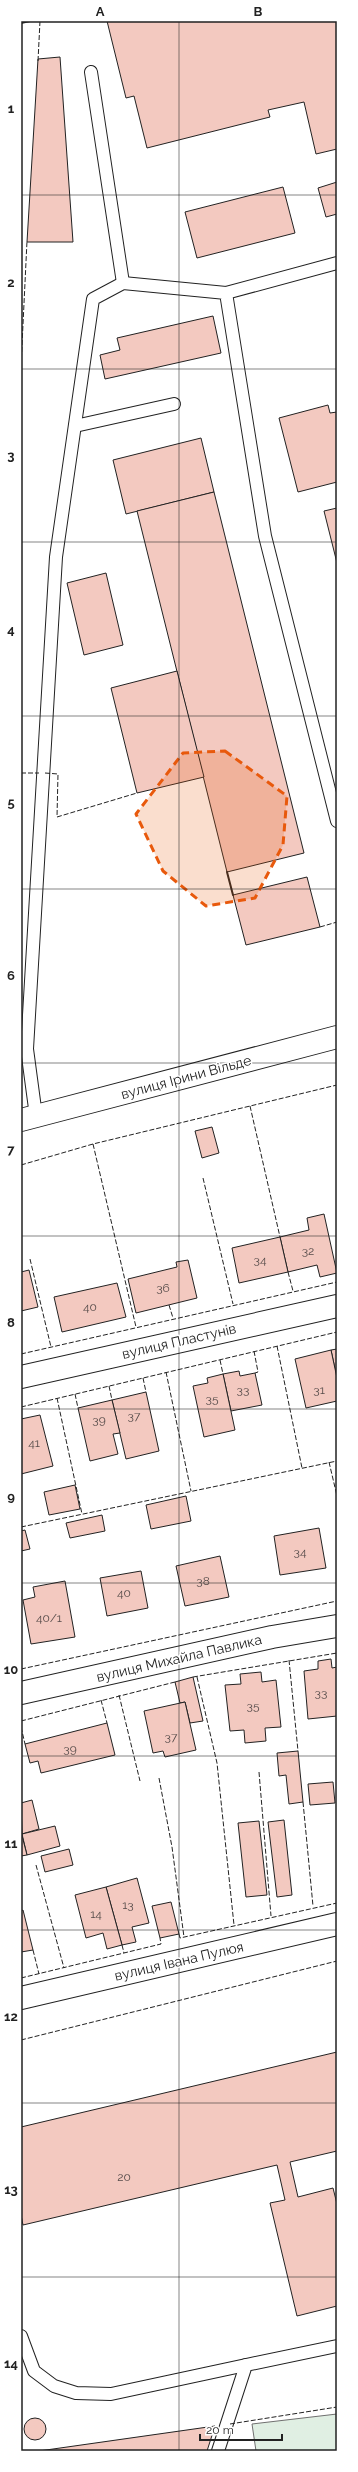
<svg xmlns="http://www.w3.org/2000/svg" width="358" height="2472" viewBox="0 0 358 2472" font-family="Raleway,sans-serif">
  <rect width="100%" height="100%" fill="#fff"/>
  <!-- green -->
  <path fill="#e0efe3" stroke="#6f6f6f" d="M337,2414V2451H256L252,2424Z"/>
  <!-- building -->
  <g fill="#f3c9c0" stroke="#222">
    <path d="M107,21H337V149L316,154L304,102L268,110L270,117L147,148L134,96L126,98Z"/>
    <path d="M60,57L73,242H27L38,59Z"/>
    <path d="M337,182V214L326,217L318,188Z"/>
    <path d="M283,187L295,233L197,258L185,212Z"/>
    <path d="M213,316L221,353L105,379L100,355L120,350L117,338Z"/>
    <path d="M328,405L330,413L337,412V482L298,492L279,418Z"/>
    <path d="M201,438L214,492L126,514L113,460Z"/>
    <path d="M214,492L304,853L227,872L137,511Z"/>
    <path d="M337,508V563L324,511Z"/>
    <path d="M106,573L123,645L84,655L67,583Z"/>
    <path d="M177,671L204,777L137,793L111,688Z"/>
    <path d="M307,877L320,927L246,945L233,895Z"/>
    <path d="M212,1127L219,1153L202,1158L195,1131Z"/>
    <path d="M324,1214L337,1273L320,1277L317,1265L288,1272L280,1237L309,1230L307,1218Z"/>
    <path d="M280,1237L288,1272L239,1283L232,1248Z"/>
    <path d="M188,1260L197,1298L136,1313L128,1279L177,1267L176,1262Z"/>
    <path d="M29,1270L38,1307L21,1311V1272Z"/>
    <path d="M117,1283L126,1317L62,1332L54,1297Z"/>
    <path d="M337,1349V1378L331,1350Z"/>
    <path d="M331,1350L337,1378V1401L306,1408L295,1359Z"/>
    <path d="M239,1371L240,1376L255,1373L262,1405L231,1411L223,1374Z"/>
    <path d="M223,1374L235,1430L204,1437L193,1386L208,1383L207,1378Z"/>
    <path d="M146,1392L159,1451L126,1459L112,1400Z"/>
    <path d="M112,1400L120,1433L113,1434L118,1454L90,1461L78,1408Z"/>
    <path d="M40,1415L53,1466L21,1474V1419Z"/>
    <path d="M75,1485L80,1509L49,1515L44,1492Z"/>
    <path d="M186,1496L191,1521L151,1529L146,1505Z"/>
    <path d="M102,1515L105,1531L70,1538L66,1523Z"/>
    <path d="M319,1528L326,1568L280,1575L274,1536Z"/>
    <path d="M25,1530L30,1549L21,1551V1531Z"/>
    <path d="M220,1556L229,1597L185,1606L176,1566Z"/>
    <path d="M141,1571L148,1608L107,1616L100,1578Z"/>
    <path d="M65,1581L75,1637L31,1644L23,1600L35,1597L33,1587Z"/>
    <path d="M331,1659L332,1668L337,1667V1716L308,1719L304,1671L318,1669V1661Z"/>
    <path d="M261,1672L262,1682L276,1680L281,1727L265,1728L266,1741L245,1743L244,1730L230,1731L225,1685L241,1684L240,1674Z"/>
    <path d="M193,1677L203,1721L190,1723L185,1702L180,1703L175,1682Z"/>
    <path d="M185,1702L196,1750L165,1757L163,1751L153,1753L144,1711Z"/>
    <path d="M107,1723L115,1755L41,1773L38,1761L30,1763L25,1744Z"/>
    <path d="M298,1751L303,1802L289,1804L286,1775L279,1776L277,1753Z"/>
    <path d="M333,1782L335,1803L310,1805L308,1784Z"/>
    <path d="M32,1800L39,1829L22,1834L21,1803Z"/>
    <path d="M284,1820L292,1895L277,1897L268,1822Z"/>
    <path d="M259,1821L267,1895L246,1897L238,1823Z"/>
    <path d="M55,1826L60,1846L27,1855L22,1834Z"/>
    <path d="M21,1832L27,1855L21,1856Z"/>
    <path d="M69,1849L73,1865L45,1872L41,1856Z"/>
    <path d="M137,1878L149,1923L132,1927L136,1942L122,1945L106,1887Z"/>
    <path d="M106,1887L122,1945L107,1949L103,1933L86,1938L75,1895Z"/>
    <path d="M171,1902L179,1934L160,1938L152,1906Z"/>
    <path d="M23,1910L33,1950L21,1952V1911Z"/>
    <path d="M337,2052V2151L290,2162L298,2197L333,2188L337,2204V2306L297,2316L270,2203L285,2200L277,2165L23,2225L21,2215V2127Z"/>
    <circle cx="35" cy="2429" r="11"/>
    <path d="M215,2426L207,2451H39Z"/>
  </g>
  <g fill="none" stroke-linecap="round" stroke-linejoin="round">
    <!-- lane casing -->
    <g stroke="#222" stroke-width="14">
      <g id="lane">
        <path d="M91,72L123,283"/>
        <path d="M226,293L337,263"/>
        <path d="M75,426L174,404"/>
        <path d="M23,1041L27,1049L36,1116"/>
        <path d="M27,1049L56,557L93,299L123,283L226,293L265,536L337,821"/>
        <path d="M21,2336L34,2371L54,2386L76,2393L111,2394L246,2365"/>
        <path d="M218,2451L246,2365L337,2346"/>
      </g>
    </g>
    <!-- street casing -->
    <g stroke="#222" stroke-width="24">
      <g id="street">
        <path d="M21,1120L337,1037"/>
        <path d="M21,1377L337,1306"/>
        <path d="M21,1693L272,1637L337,1626"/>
        <path d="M21,1998L337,1924"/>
      </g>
    </g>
    <!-- lane -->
    <use href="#lane" stroke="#fff" stroke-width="12"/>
    <!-- street -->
    <use href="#street" stroke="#fff" stroke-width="22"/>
    <!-- fence -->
    <g stroke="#222" stroke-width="1" stroke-dasharray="5 2" stroke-linecap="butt">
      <path d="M38,61L40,21"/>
      <path d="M21,366L27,241"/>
      <path d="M21,773H39"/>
      <path d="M45,773L58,774L57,817L137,793"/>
      <path d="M320,927L337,922"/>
      <path d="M250,1106L280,1237"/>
      <path d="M93,1144L136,1327"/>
      <path d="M21,1165L93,1144L337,1085"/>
      <path d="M203,1178L233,1304"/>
      <path d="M30,1259L51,1347"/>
      <path d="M288,1272L293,1291"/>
      <path d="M169,1305L173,1318"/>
      <path d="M277,1346L302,1468"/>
      <path d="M254,1351L258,1372L255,1373"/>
      <path d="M21,1354L337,1282"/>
      <path d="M220,1360L223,1374"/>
      <path d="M166,1372L191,1491"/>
      <path d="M143,1378L146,1392"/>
      <path d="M109,1386L112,1400"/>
      <path d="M75,1394L78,1408"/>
      <path d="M57,1398L82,1514"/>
      <path d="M21,1407L337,1332"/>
      <path d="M329,1462L337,1496"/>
      <path d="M21,1527L337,1461"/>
      <path d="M289,1660L298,1751"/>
      <path d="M21,1669L337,1601"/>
      <path d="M193,1677L337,1653"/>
      <path d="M197,1677L217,1763L234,1925"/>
      <path d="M119,1695L140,1781"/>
      <path d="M101,1700L107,1723"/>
      <path d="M21,1721L175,1682"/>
      <path d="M21,1727L25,1744"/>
      <path d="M259,1772L271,1916"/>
      <path d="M159,1778L172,1847L184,1937"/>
      <path d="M303,1802L313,1906"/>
      <path d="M36,1865L64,1968"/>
      <path d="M179,1934L180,1938L337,1903"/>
      <path d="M122,1945L124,1953"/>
      <path d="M33,1950L39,1974"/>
      <path d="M21,1978L161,1944L160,1938"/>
      <path d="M21,2040L337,1961"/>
      <path d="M230,2424L337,2407"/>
    </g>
    <!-- wall -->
    <g stroke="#222" stroke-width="2">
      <path d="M21,23L30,21"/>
      <path d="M227,872L233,895"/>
    </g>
  </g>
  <!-- marked area -->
  <path fill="#e8590c" fill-opacity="0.2" stroke="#e8590c" stroke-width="3" stroke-dasharray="8 5" stroke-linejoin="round" d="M225,751L287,796L283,845L255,898L206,906L163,871L136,814L183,753Z"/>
  <!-- grid -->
  <path fill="none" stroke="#222" stroke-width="1" stroke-opacity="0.55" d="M179,21V2451M21,195H337M21,369H337M21,542H337M21,716H337M21,889H337M21,1063H337M21,1236H337M21,1409H337M21,1583H337M21,1756H337M21,1930H337M21,2103H337M21,2277H337"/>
  <g text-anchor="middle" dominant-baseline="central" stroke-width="3" stroke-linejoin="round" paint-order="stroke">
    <!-- number labels -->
    <g font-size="12" fill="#564c4a">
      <text x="308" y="1251">32</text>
      <text x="260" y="1260">34</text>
      <text x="163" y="1288">36</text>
      <text x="90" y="1307">40</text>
      <text x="243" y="1390">33</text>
      <text x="319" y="1390">31</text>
      <text x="212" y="1399">35</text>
      <text x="134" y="1416">37</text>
      <text x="99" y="1420">39</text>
      <text x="34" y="1443">41</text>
      <text x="300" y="1552">34</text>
      <text x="203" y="1581">38</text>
      <text x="124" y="1593">40</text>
      <text x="49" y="1618">40/1</text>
      <text x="321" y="1693">33</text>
      <text x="253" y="1706">35</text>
      <text x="171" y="1737">37</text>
      <text x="70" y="1749">39</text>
      <text x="128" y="1905">13</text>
      <text x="96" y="1914">14</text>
      <text x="124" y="2177">20</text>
    </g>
    <!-- street labels -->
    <g font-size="14" fill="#222" stroke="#fff">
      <text transform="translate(186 1077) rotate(-15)">вулиця Ірини Вільде</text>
      <text transform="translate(179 1341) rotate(-13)">вулиця Пластунів</text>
      <text transform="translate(179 1658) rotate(-13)">вулиця Михайла Павлика</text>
      <text transform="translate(179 1961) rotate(-13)">вулиця Івана Пулюя</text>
    </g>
  </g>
  <!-- border -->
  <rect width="358" height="2472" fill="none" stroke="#ffffff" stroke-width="44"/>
  <!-- scale -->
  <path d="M200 2434v6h82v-6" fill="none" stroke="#222222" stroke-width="2"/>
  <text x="206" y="2434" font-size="12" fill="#222222" stroke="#ffffff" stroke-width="3" paint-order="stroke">20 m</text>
  <rect x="22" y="22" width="314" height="2428" fill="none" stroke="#222" stroke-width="1.5"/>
  <g font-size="13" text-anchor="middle" font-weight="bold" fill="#222">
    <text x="100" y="16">A</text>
    <text x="258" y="16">B</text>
    <text x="11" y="113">1</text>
    <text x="11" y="287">2</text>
    <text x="11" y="460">3</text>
    <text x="11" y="634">4</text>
    <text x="11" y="807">5</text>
    <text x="11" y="980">6</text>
    <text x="11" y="1154">7</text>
    <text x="11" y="1327">8</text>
    <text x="11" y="1501">9</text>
    <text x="11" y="1674">10</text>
    <text x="11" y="1848">11</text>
    <text x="11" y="2021">12</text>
    <text x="11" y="2194">13</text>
    <text x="11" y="2368">14</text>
  </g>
</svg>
